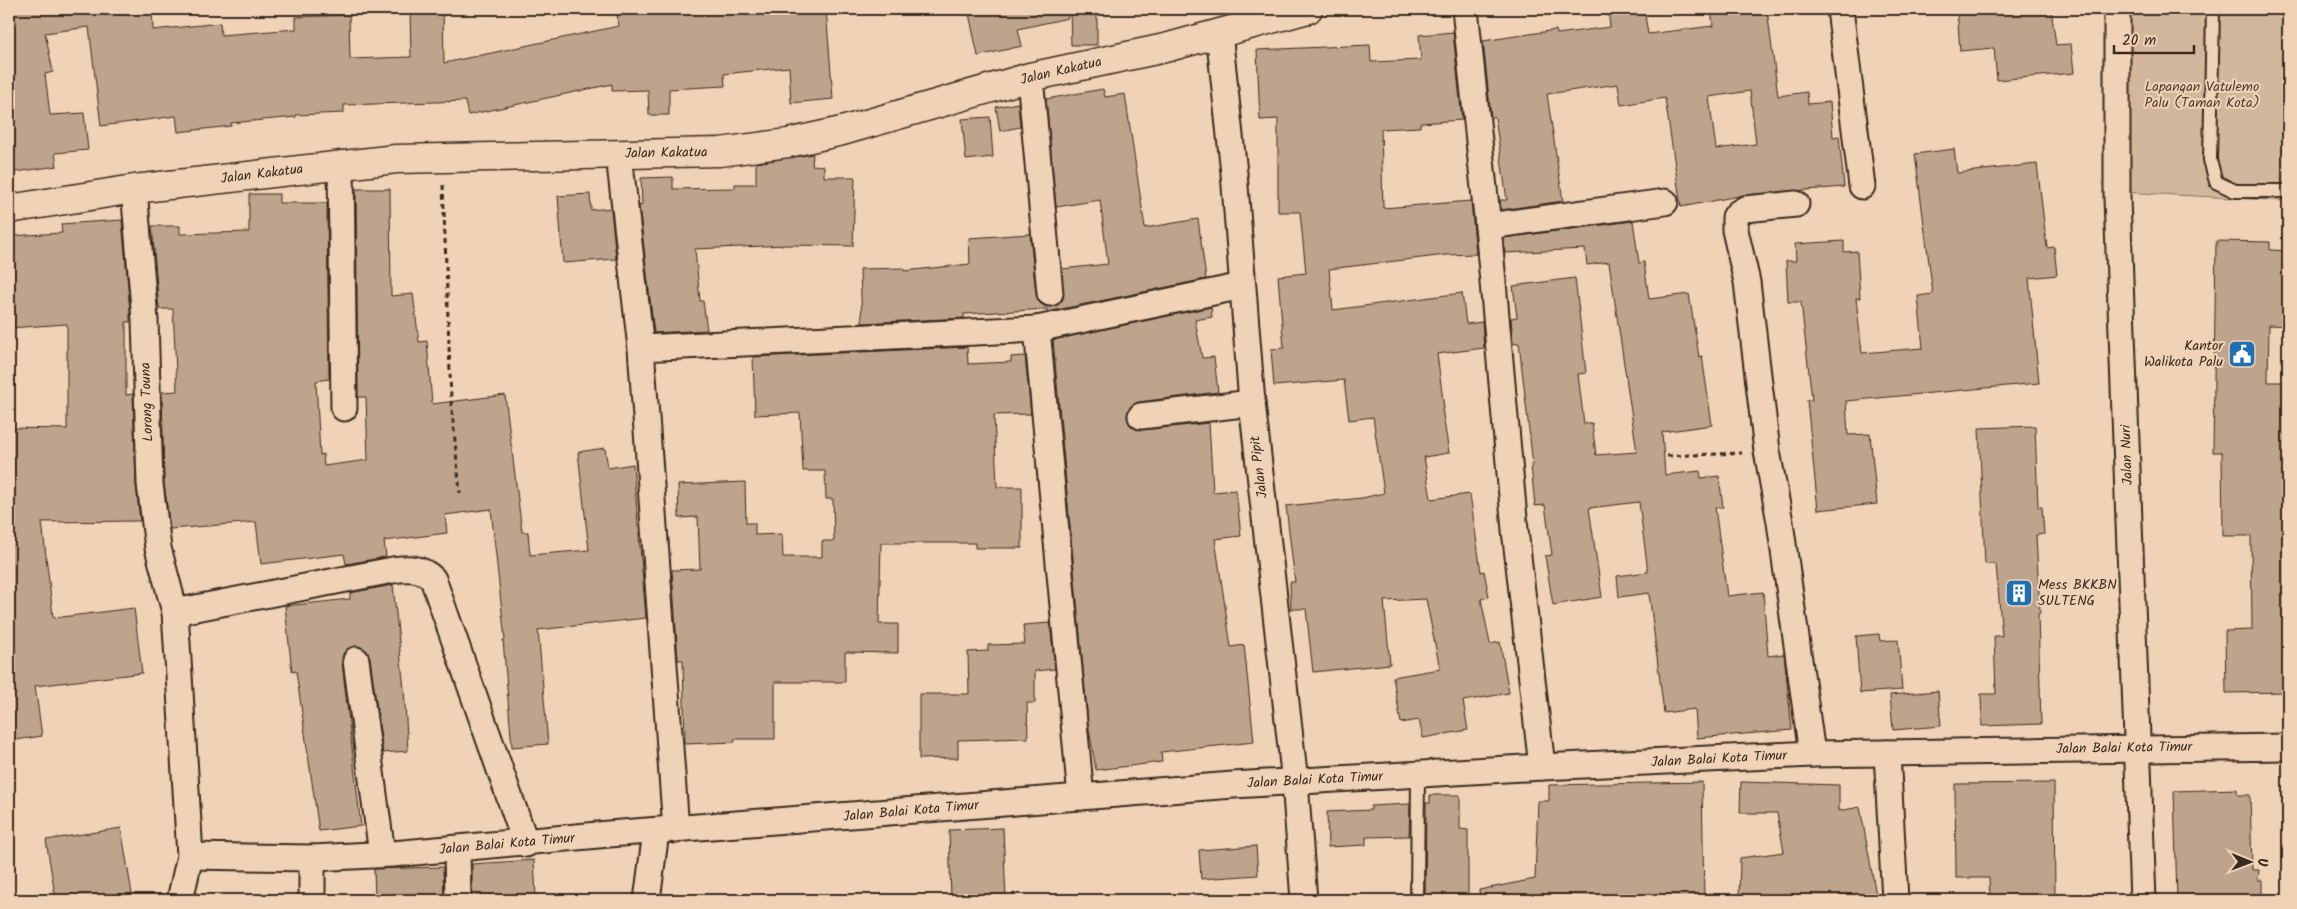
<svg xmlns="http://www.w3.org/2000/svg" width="2297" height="909" viewBox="0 0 2297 909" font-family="Kalam,sans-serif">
  <rect width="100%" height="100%" fill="#f0d3b6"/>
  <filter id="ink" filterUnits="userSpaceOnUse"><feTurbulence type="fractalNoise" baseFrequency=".02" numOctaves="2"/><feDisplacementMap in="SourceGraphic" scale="10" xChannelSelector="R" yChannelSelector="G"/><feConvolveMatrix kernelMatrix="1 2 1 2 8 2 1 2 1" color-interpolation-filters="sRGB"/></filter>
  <g filter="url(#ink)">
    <!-- park -->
    <path fill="#d2b79d" stroke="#86705e" d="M2112,9H2288V201L2121,192Z"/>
    <!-- building -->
    <g fill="#bea48c" stroke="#3b2a1e" fill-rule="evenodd">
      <path d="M9,9H152L153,30L220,23L221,35L296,29V17L349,15L350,59L411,57L410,9H443L444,63L619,26L616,9H826L833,99L791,103L789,67L724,74L725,86L669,89V115H649L648,90L612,91V84L468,115L465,101L344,105V113L296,115V117L231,123V126L178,132L176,116L101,126L89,27L45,33L53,72L45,74L50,115L84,113L88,150L55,153L57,166L9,173Z"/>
      <path d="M968,9H1067L1068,18L1018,29L1022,46L978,56Z"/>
      <path d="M1070,9H1097V45H1071Z"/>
      <path d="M1608,9H1644L1648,34L1713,26L1711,9H1767L1778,96L1807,92L1808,104L1830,102L1833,137L1839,136L1844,187L1744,195L1681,207L1665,98L1621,105L1618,84L1547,94L1563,201L1501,210L1500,200H1507L1495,117H1491L1483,41L1556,30L1557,34L1610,27ZM1750,91L1756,144L1716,149L1709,97Z"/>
      <path d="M1957,9H2051L2056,45L2071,44L2074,73L1997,80L1994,48L1960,51Z"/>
      <path d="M1453,32L1462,120L1420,123V127L1381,129L1383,208L1471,201L1476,254L1446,255L1329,269L1333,310L1462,293L1466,324L1482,322L1484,348L1437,354L1444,408H1442L1449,453L1424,457L1431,499L1470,494L1481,572L1484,571L1489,597L1481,599L1490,644L1500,642L1509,693L1463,701L1468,730L1423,738L1419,720L1401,723L1393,677L1440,669L1426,599L1384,601L1390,664L1313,672L1306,609H1291L1290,582H1295L1286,506L1362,498L1384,493L1373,417L1349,420L1344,380L1274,386L1271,349L1284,348L1278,276L1306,273L1300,212H1278V119L1260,120L1257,50L1370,45L1371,62L1421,60L1419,35Z"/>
      <path d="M1103,89L1105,97L1125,94L1145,228L1198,219L1206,279L1047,312V309L964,314V318L862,323L860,269L904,268V271L970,264L969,238L1030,234L1036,294L1039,302L1044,306L1058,305L1063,299L1062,269L1108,264L1100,200L1056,207L1046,99Z"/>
      <path d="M1018,103L1020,127L1000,131L996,107Z"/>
      <path d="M990,117L993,157L966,160L962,119Z"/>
      <path d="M1954,149L1957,173L2037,164L2047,248L2054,247L2057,275L2029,278L2039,383L1846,401L1848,435L1870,434L1877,504L1818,510L1807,400H1812L1801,302H1788L1786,261H1796L1795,244L1844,241V252L1857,251L1860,298H1856L1862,353L1923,348L1918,296L1933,294L1915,154Z"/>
      <path d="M813,154L812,165L824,166V177H855L853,246L787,245L695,249L700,301H703L707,330L654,333L639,206L642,205L641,178L673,177V189L735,188V184H756V163Z"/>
      <path d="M356,189H390L391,296L413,294L419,342L427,341L432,404L505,395L522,532H528L530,555L589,550L578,452L605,448L608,468L633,464L646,618L538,630L548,744L512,747L503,640H505L491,509L445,515L447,533L384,541L386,557L346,564L344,554L261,564L256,522L170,529L164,483L162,392L177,391L173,309H159L152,226H180V234L249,232V194H279V203H327L329,379L316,381L320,455L323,454L324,466L368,460L366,397H358Z"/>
      <path d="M590,194L591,210L611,208L616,259L563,263L558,196Z"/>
      <path d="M122,220L130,310V322H126V395L133,394L136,485L140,521L42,522L53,616L54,618L134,608L142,673L35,686L42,736L9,741V428L67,429V324L9,328V236L62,233L61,224Z"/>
      <path d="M1633,221L1639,263L1644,262L1649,299L1689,294L1699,357L1702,356L1712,425L1662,432L1665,475L1700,471L1701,478L1719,476L1723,507L1715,508L1727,596L1763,592L1768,656L1784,654L1792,730L1697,738L1695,709L1664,713L1649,593L1619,597L1617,576L1648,572L1639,502L1589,508L1602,597L1553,605L1545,556L1552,555L1545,505L1535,506L1531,465H1533L1519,343L1513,344L1511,318L1517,317L1513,286L1575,278L1586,373L1578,374L1584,424L1592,423L1596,455L1637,452L1609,262L1587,265L1585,249L1505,253L1504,238Z"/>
      <path d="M2216,241L2270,242V250L2288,251V326L2269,325L2268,382H2288V692L2226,693L2225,631L2252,630L2251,536H2223L2222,452H2213Z"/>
      <path d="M1211,307L1212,317L1195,320L1202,358L1214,357L1218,392L1139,402L1128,410L1127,417L1130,425L1142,430L1209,423L1213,492L1236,490L1241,536L1215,539L1231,647L1244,645L1254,742L1161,752L1162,762L1096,770L1088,723L1053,340Z"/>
      <path d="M967,347L968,364L1011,362V357L1025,356L1031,414L994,415L997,487H1022V548H975V543H881L879,624H898V653L845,652V682H775V739H734L735,742L685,744L683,660H678L672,570L700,569L698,517L679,518L678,485L745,482L746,523H755V535L782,534L783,557H822V541H834L833,499H826L825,471H803L800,413L755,415L753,357Z"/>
      <path d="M2035,426L2038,507H2042L2044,534L2036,535L2040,613L2038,614L2041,724L1982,726L1981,694H1996L1994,636H2002L1996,564H1985L1979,428Z"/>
      <path d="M393,585L404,689L408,751L383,753L370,658L367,651L361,647L348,648L343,654L342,662L361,826L319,831L296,671L292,672L285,606L350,599V593Z"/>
      <path d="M1050,623L1055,669L1035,671V703H1027L1028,738L958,740V758L919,759V694H969L968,652L988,651V645L1025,644L1023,625Z"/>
      <path d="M1879,634L1880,641L1898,640L1902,690L1860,693L1856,636Z"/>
      <path d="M1938,691L1941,726L1893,730L1890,695Z"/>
      <path d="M1702,782L1704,900H1480L1479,890L1535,879L1538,801H1549V785Z"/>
      <path d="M1741,782L1839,785V811L1860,807L1877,900H1739L1740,858L1784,852L1777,813H1740Z"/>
      <path d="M2054,783L2055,900H1990L1989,878H1956L1955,784Z"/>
      <path d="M2237,789V795H2250L2252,870H2259L2258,880H2262V900H2177L2174,791Z"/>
      <path d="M1430,795H1460V829L1468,830V900H1425L1426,803H1430Z"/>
      <path d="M1410,804L1409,836L1366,837V845L1328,847L1327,812L1371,810V806Z"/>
      <path d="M121,828L133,900H56L46,840Z"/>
      <path d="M1003,828L1006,900H951L949,830Z"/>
      <path d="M1256,846L1258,875L1201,879L1199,850Z"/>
      <path d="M534,860L536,896H531V900H472V864Z"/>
      <path d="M443,867L444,900H375L374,869Z"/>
    </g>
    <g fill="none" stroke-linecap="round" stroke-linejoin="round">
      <!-- lane casing -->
      <g stroke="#3b2a1e" stroke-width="16">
        <g id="lane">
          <path d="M2213,9L2210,160L2216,182L2235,191H2288"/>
          <path d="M1417,900L1418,775"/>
        </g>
      </g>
      <!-- street casing -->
      <g stroke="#3b2a1e" stroke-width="29">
        <g id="street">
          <path d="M1465,9L1488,226L1515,530L1542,767"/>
          <path d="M1840,9L1862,186"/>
          <path d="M2117,9V198L2143,900"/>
          <path d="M1219,33L1234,173L1252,403L1295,782L1304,900"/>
          <path d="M1030,77L1050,293"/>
          <path d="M619,155L641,348"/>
          <path d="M341,164L344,408"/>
          <path d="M134,189L145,320L150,484L158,548L175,612L179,675L190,856L180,900"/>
          <path d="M1796,204L1745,209L1738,213L1735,217V230L1747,282L1767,451L1780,522L1812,754"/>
          <path d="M1488,226L1665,202"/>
          <path d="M1037,329L1081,797"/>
          <path d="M1141,416L1252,403"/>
          <path d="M175,612L393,570C409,568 421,567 433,579L526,844"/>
          <path d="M356,660L382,854"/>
          <path d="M1887,753L1895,900"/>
          <path d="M676,830L641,348L1037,329L1242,286"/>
          <path d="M457,849L458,900"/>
          <path d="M190,856L312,858L393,854L609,834L1233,785L1542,767L1812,754L2288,747"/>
          <path d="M312,858V900"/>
          <path d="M647,900L656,832"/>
        </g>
      </g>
      <!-- secondary casing -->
      <g stroke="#3b2a1e" stroke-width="31">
        <path id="secondary" d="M9,209L134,189L396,159L720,152L788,143L842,131L1030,77L1165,48L1308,9"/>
      </g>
      <!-- path -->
      <g stroke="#3b2a1e" stroke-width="3" stroke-dasharray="5 4" stroke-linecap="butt">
        <path d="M443,185L451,399L460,493"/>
        <path d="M1667,456L1742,453"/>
      </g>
      <!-- lane -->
      <use href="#lane" stroke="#f0d3b6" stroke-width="12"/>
      <!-- street -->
      <use href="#street" stroke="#f0d3b6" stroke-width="25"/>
      <!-- secondary -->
      <use href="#secondary" stroke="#f0d3b6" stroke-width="28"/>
    </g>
  </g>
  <!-- icons -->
  <defs>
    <g id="civic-square" transform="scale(1.4375)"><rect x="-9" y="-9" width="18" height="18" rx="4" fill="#1f6fb2" stroke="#f0d3b6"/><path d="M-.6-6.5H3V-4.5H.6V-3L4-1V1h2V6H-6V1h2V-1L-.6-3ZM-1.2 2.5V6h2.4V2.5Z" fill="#fff"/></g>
    <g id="building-square" transform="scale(1.4375)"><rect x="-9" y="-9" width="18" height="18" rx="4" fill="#1f6fb2" stroke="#f0d3b6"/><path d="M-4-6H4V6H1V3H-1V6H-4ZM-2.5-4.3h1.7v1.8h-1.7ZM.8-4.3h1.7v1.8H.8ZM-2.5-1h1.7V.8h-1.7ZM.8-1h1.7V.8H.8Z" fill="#fff"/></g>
  </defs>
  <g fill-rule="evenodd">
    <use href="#civic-square" x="2242" y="354"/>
    <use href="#building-square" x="2019" y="593"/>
  </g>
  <g text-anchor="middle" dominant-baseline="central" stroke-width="4" stroke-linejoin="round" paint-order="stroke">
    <!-- street labels -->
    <g font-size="14" fill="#3b2a1e" stroke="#f0d3b6">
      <text transform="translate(1061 71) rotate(-13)">Jalan Kakatua</text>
      <text transform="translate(666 153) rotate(-1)">Jalan Kakatua</text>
      <text transform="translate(262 174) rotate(-7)">Jalan Kakatua</text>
      <text transform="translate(147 402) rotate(-92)">Lorong Touna</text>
      <text transform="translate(2127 455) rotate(-92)">Jalan Nuri</text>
      <text transform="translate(1259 467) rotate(-97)">Jalan Pipit</text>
      <text transform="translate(2124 748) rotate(-1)">Jalan Balai Kota Timur</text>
      <text transform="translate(1719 759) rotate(-3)">Jalan Balai Kota Timur</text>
      <text transform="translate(1315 780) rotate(-3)">Jalan Balai Kota Timur</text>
      <text transform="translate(911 811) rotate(-5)">Jalan Balai Kota Timur</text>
      <text transform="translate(507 844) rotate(-5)">Jalan Balai Kota Timur</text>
    </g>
    <!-- park labels -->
    <g font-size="14" fill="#523f31" stroke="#f0d3b6">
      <text x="2202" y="87">Lapangan Vatulemo<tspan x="2202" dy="16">Palu (Taman Kota)</tspan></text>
    </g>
    <!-- poi labels -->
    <g font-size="14" fill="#3b2a1e" stroke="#f0d3b6" text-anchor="end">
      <text x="2223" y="346">Kantor<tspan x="2223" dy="16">Walikota Palu</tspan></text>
      <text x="2038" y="585" text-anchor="start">Mess BKKBN<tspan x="2038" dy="16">SULTENG</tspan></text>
    </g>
  </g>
  <!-- margin -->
  <rect width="2297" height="909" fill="none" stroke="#f0d3b6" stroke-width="30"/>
  <rect x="15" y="15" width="2267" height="879" fill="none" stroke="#3b2a1e" stroke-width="2" filter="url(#ink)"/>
  <!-- north arrow -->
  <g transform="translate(2250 862) rotate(91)" stroke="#f0d3b6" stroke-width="4" paint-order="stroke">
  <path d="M0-4L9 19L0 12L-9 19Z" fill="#3b2a1e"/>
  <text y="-8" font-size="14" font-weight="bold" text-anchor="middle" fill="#3b2a1e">U</text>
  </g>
  <!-- scale -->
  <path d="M2114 45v8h80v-8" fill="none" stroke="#3b2a1e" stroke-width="2.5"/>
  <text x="2122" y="45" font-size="15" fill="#3b2a1e" stroke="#f0d3b6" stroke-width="4" paint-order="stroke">20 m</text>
</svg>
